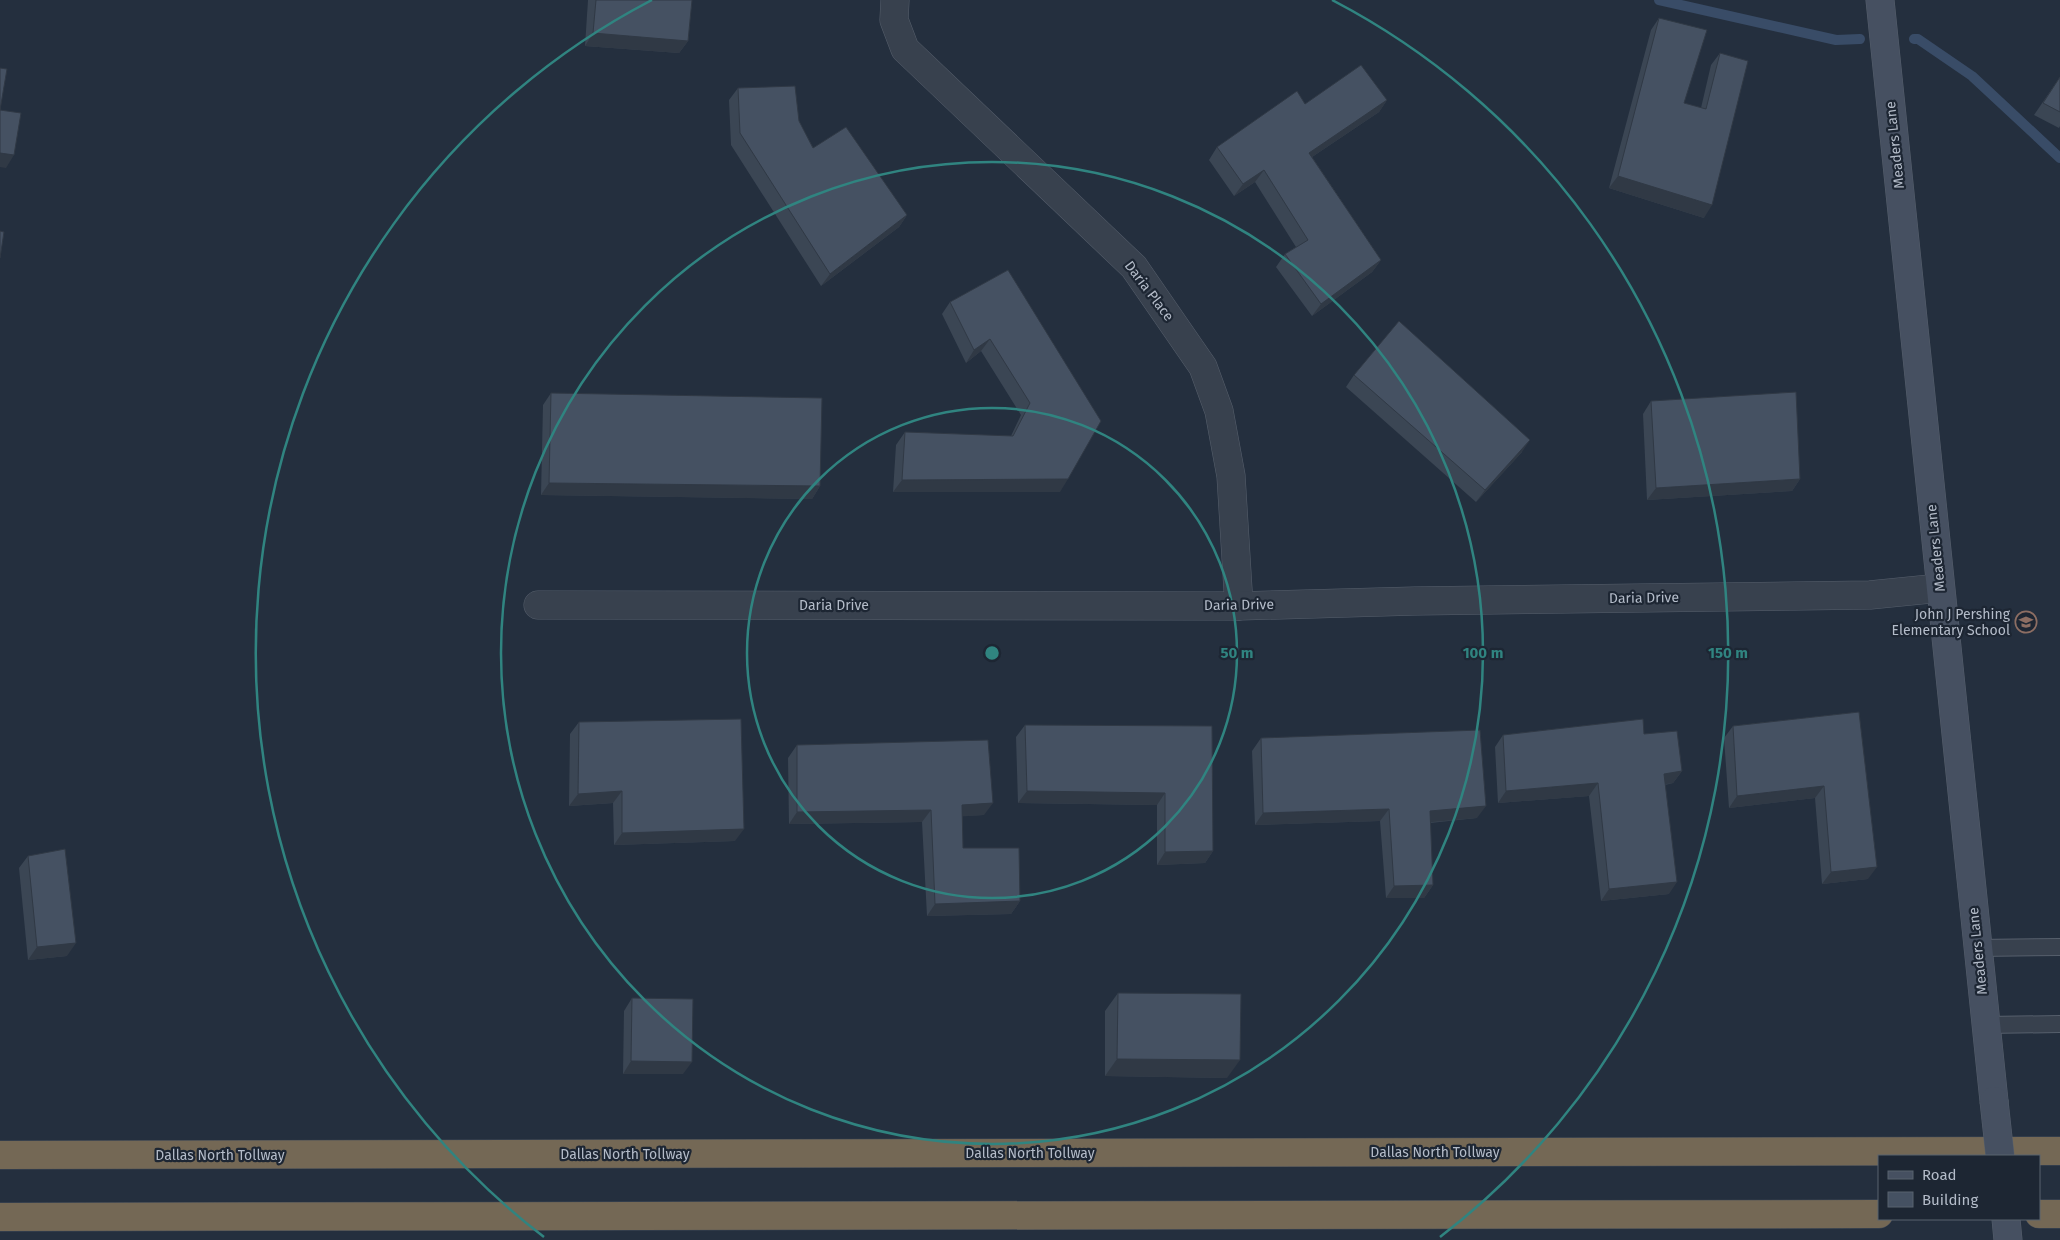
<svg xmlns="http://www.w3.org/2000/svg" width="2060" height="1240" viewBox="0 0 2060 1240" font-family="'Fira Sans',sans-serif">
  <rect width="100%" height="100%" fill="#242f3e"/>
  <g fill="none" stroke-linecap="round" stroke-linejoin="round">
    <!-- stream -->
    <g stroke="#394c67" stroke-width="10">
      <path d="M1659,0L1836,40L1860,39"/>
      <path d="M1914,39H1918L1972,76L2060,158"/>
    </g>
    <!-- lane casing -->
    <g stroke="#565f6c" stroke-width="18">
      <g id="lane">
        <path d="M1978,948L2060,947"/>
        <path d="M1986,1025L2060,1024"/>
      </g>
    </g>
    <!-- street casing -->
    <g stroke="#565f6c" stroke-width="29">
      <g id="street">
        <path d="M895,0L894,20L905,49L1134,267L1203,367L1219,411L1231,476L1239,606"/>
        <path d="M538,605L1239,606L1415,601L1870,595L1940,588"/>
      </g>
    </g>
    <!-- secondary casing -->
    <g stroke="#565f6c" stroke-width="29">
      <g id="secondary">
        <path d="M1880,0L1994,1101"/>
        <path d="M2006,1219L2008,1240"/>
      </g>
    </g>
    <!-- highway casing -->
    <g stroke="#434c59" stroke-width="29">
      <g id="highway">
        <path d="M0,1155L2060,1151"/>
        <path d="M2039,1214H2060"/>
        <path d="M0,1217L1879,1214"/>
      </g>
    </g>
    <!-- lane -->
    <use href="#lane" stroke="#38414e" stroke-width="16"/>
    <!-- street -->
    <use href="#street" stroke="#38414e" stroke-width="28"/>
    <!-- secondary -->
    <use href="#secondary" stroke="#465061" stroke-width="28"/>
    <!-- highway -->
    <use href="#highway" stroke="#746855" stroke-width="28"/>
    <!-- secondary-bridge casing -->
    <g stroke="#565f6c" stroke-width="29" stroke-linecap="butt">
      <path id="secondary-bridge" d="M1994,1101L2000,1156"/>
    </g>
    <!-- secondary-bridge -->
    <use href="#secondary-bridge" stroke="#465061" stroke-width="28"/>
  </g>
  <!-- wall -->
  <g fill="#3b4654">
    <path d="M588,0H692L688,41L679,53L585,46Z"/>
    <path d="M1659,18L1684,103L1701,108L1711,65L1720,53L1704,218L1609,188L1651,30Z"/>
    <path d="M2060,77V126L2059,128L2034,115Z"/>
    <path d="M738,88L799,121L813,148L907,215L899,227L821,286L731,145L729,100Z"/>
    <path d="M1387,100L1379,112L1312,157L1381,260L1372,272L1312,316L1276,267L1285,254L1296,247L1255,182L1234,196L1209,160L1217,147L1305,104Z"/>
    <path d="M1008,270L1060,492H893L896,445L905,432L1011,436L1021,415L981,351L966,363L942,314L950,302Z"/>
    <path d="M1354,375L1522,452L1476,502L1346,387Z"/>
    <path d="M551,393L820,486L812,499L541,495L543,405Z"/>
    <path d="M1651,401L1800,479L1792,491L1647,500L1643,414Z"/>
    <path d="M1859,712L1868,879L1822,884L1815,798L1729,808L1724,738L1733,726Z"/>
    <path d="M579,722L735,841L614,845L613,803L569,806L570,734Z"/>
    <path d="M1025,725L1212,726L1213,851L1205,863L1157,865V805L1018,803L1016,737Z"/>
    <path d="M1644,734L1682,771L1673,783L1665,785L1669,894L1601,901L1589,796L1498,803L1495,747L1503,735Z"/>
    <path d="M1261,738L1477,818L1430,823L1433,885L1424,898H1386L1380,821L1255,825L1252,751Z"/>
    <path d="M797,745L984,815L962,816L963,848L1020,901L1011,914L927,916L922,822L789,824L788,758Z"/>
    <path d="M28,856L67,956L28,960L19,868Z"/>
    <path d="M1118,993L1227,1078L1105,1076V1011Z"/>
    <path d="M632,998L683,1074H623L624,1011Z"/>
  </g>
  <!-- shaded-wall -->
  <g fill="#303945">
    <path d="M593,33L688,41L679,53L585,46Z"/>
    <path d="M1387,100L1379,112L1300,165L1309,153Z"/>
    <path d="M0,153L14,155L6,168L0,167Z"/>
    <path d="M1264,170L1255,182L1234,196L1243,184Z"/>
    <path d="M1618,176L1712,205L1704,218L1609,188Z"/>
    <path d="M907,215L899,227L821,286L830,274Z"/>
    <path d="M1381,260L1372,272L1312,316L1321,304Z"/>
    <path d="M990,339L981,351L966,363L974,350Z"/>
    <path d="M1530,440L1522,452L1476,502L1485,490Z"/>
    <path d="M1068,479L1060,492H893L902,480Z"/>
    <path d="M1800,479L1792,491L1647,500L1656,488Z"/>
    <path d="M549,483L820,486L812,499L541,495Z"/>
    <path d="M1682,771L1673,783L1655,786L1664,774Z"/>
    <path d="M1598,783L1589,796L1498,803L1506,791Z"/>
    <path d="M1824,786L1815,798L1729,808L1737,796Z"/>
    <path d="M622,791L613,803L569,806L578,794Z"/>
    <path d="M1027,791L1165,793L1157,805L1018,803Z"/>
    <path d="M993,803L984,815L953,817L962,805Z"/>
    <path d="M1486,806L1477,818L1421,823L1430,811Z"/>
    <path d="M1389,809L1380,821L1255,825L1263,813Z"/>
    <path d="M931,810L922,822L789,824L797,812Z"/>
    <path d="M744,829L735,841L614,845L622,833Z"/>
    <path d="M1213,851L1205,863L1157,865L1165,852Z"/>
    <path d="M1877,867L1868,879L1822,884L1831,872Z"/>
    <path d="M1677,882L1669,894L1601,901L1609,889Z"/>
    <path d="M1433,885L1424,898H1386L1394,886Z"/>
    <path d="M1020,901L1011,914L927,916L935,904Z"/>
    <path d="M76,943L67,956L28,960L37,947Z"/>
    <path d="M1117,1059L1240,1060L1227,1078L1105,1076Z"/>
    <path d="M631,1061L692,1062L683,1074H623Z"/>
  </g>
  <!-- building -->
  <g fill="#455162" stroke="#303945">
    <path d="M596,0H692L688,41L593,33Z"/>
    <path d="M1659,18L1707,30L1684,103L1706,109L1720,53L1748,61L1712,205L1618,176Z"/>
    <path d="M1361,65L1387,100L1309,153L1381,260L1321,304L1285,254L1308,240L1264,170L1243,184L1217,147L1297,91L1305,104Z"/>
    <path d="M0,68L7,69L0,110L21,113L14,155L0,153Z"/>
    <path d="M2060,77V112L2043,103Z"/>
    <path d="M795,86L799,121L813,148L846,127L907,215L830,274L740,133L738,88Z"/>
    <path d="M0,231L4,232L0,258Z"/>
    <path d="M1008,270L1101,421L1068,479L902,480L905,432L1013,436L1030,403L990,339L974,350L950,302Z"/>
    <path d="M1399,321L1530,440L1485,490L1354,375Z"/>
    <path d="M1796,392L1800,479L1656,488L1651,401Z"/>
    <path d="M551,393L822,398L820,486L549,483Z"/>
    <path d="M1859,712L1877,867L1831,872L1824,786L1737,796L1733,726Z"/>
    <path d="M741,719L744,829L622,833V791L578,794L579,722Z"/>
    <path d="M1643,719L1644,734L1677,731L1682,771L1664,774L1677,882L1609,889L1598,783L1506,791L1503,735Z"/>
    <path d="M1025,725L1212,726L1213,851L1165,852V793L1027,791Z"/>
    <path d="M1480,730L1486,806L1430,811L1433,885L1394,886L1389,809L1263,813L1261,738Z"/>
    <path d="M988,740L993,803L962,805L963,848H1019L1020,901L935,904L931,810L797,812V745Z"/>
    <path d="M65,849L76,943L37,947L28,856Z"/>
    <path d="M1118,993L1241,994L1240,1060L1117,1059Z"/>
    <path d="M632,998L693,999L692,1062L631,1061Z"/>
  </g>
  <!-- distance rings -->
  <g fill="none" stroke="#308480" stroke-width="2.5">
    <circle cx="992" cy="653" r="245"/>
    <circle cx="992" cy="653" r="491"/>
    <path d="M544 1237A736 736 0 0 1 652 0M1332 0A736 736 0 0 1 1440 1237"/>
  </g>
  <!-- icons -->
  <defs>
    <g id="school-ring" transform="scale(1.125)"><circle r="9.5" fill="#1d2633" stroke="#8d6e63" stroke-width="1.5"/><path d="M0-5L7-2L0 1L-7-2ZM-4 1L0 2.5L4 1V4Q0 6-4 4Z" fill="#8d6e63"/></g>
  </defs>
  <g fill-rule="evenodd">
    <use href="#school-ring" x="2026" y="622"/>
  </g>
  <g text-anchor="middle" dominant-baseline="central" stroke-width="4.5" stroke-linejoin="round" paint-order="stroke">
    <!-- street labels -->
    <g font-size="14" fill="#b4bcc9" stroke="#1d2633">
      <text transform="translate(1895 145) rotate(-96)">Meaders Lane</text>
      <text transform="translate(1149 291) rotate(53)">Daria Place</text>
      <text transform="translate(1936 548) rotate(-96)">Meaders Lane</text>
      <text transform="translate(1644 598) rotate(-1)">Daria Drive</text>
      <text x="834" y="605">Daria Drive</text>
      <text transform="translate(1239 605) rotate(-1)">Daria Drive</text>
      <text transform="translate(1978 951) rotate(-96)">Meaders Lane</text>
      <text x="1435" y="1152">Dallas North Tollway</text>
      <text x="1030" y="1153">Dallas North Tollway</text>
      <text x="625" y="1154">Dallas North Tollway</text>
      <text x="220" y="1155">Dallas North Tollway</text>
    </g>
    <!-- poi labels -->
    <g font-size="14" fill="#b4bcc9" stroke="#1d2633" text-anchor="end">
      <text x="2010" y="614">John J Pershing<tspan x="2010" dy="16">Elementary School</tspan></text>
    </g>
  </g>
  <circle cx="992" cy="653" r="8" fill="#308480" stroke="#1d2633" stroke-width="2.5"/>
  <g font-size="15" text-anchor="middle" font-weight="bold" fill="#308480" stroke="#1d2633" stroke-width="4.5" stroke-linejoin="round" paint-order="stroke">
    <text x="1237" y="658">50 m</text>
    <text x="1483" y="658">100 m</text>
    <text x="1728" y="658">150 m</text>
  </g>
  <!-- legend -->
  <rect x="1878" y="1155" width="162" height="65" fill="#1d2633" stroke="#59626f"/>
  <rect x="1888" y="1171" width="25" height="8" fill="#465061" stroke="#59626f"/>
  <text x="1922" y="1180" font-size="15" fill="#b4bcc9">Road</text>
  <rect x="1888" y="1192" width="25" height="15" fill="#455162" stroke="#59626f"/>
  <text x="1922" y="1205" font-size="15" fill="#b4bcc9">Building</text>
</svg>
